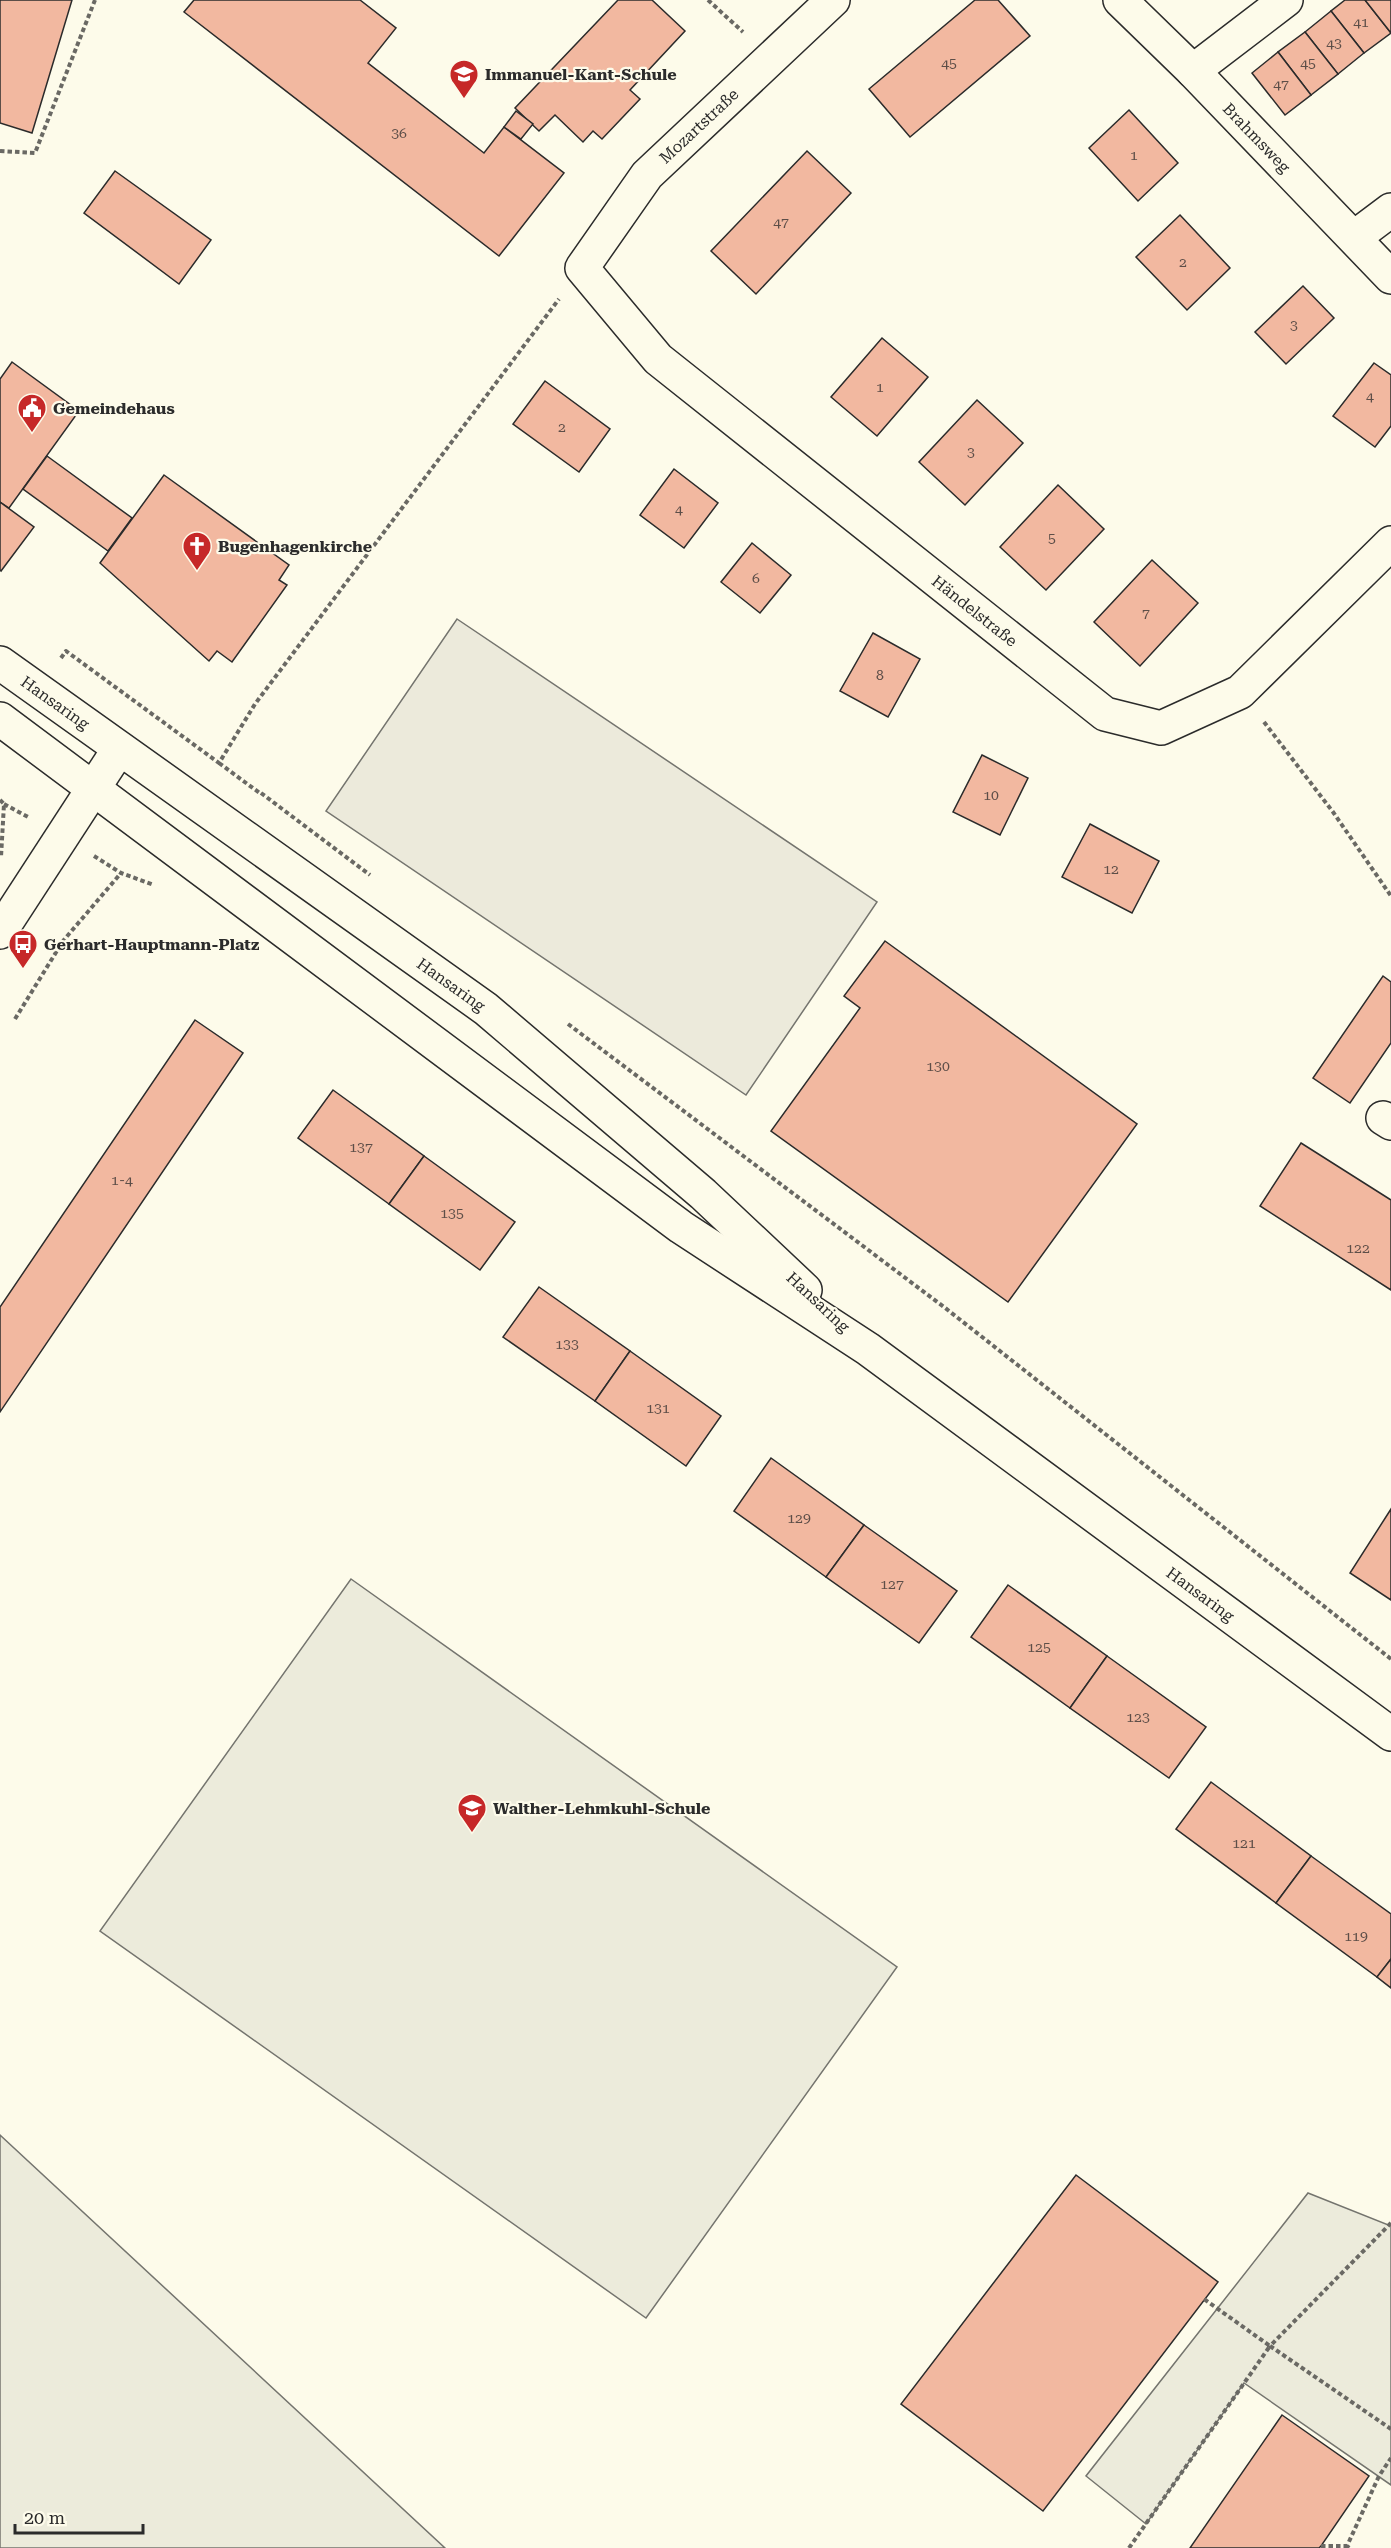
<svg xmlns="http://www.w3.org/2000/svg" width="1391" height="2548" viewBox="0 0 1391 2548" font-family="'Roboto Serif',serif">
  <rect width="100%" height="100%" fill="#fdfbea"/>
  <!-- green -->
  <g fill="#ecebdb" stroke="#74746e" stroke-width="1.5">
    <path d="M351,1579L897,1967L646,2318L100,1931Z"/>
    <path d="M0,2135L445,2548H0Z"/>
    <path d="M1308,2193L1391,2226V2485L1244,2383L1146,2524L1086,2476Z"/>
  </g>
  <!-- parking -->
  <path fill="#eceadb" stroke="#74746e" stroke-width="1.5" d="M457,619L877,902L746,1095L326,811Z"/>
  <!-- building -->
  <g fill="#f2b8a0" stroke="#2b2b2b" stroke-width="1.5">
    <path d="M0,0H72L32,133L0,123Z"/>
    <path d="M194,0H360L396,28L368,63L484,153L504,127L564,173L499,256L184,12Z"/>
    <path d="M618,0H652L685,31L630,90L640,99L602,139L593,131L583,142L555,115L539,131L515,108Z"/>
    <path d="M975,0H998L1030,36L910,137L869,89Z"/>
    <path d="M1345,0H1365L1391,33L1364,53L1331,11Z"/>
    <path d="M1365,0H1391V33Z"/>
    <path d="M1331,11L1364,53L1338,74L1305,32Z"/>
    <path d="M1305,32L1338,74L1311,95L1278,52Z"/>
    <path d="M1278,52L1311,95L1285,115L1252,73Z"/>
    <path d="M1129,110L1178,163L1138,201L1089,148Z"/>
    <path d="M516,111L533,124L521,139L504,127Z"/>
    <path d="M807,151L851,193L756,294L711,251Z"/>
    <path d="M115,171L211,240L179,284L84,213Z"/>
    <path d="M1180,215L1230,268L1187,310L1136,257Z"/>
    <path d="M1303,286L1334,318L1286,364L1255,332Z"/>
    <path d="M882,338L928,377L877,436L831,397Z"/>
    <path d="M12,362L79,411L9,508L0,502V379Z"/>
    <path d="M1374,363L1391,375V426L1375,447L1333,416Z"/>
    <path d="M545,381L610,429L579,472L513,424Z"/>
    <path d="M977,400L1023,443L965,505L919,462Z"/>
    <path d="M47,456L132,518L108,551L23,489Z"/>
    <path d="M674,469L718,503L684,548L640,515Z"/>
    <path d="M164,475L289,565L279,580L287,585L232,662L217,651L209,661L100,563Z"/>
    <path d="M1058,485L1104,529L1046,590L1000,547Z"/>
    <path d="M0,502L34,527L1,571L0,570Z"/>
    <path d="M752,543L791,575L760,613L721,582Z"/>
    <path d="M1152,560L1198,603L1140,666L1094,622Z"/>
    <path d="M873,633L920,659L888,717L840,691Z"/>
    <path d="M982,755L1028,778L1000,835L953,812Z"/>
    <path d="M1090,824L1159,861L1132,913L1062,877Z"/>
    <path d="M885,941L1137,1124L1008,1302L771,1131L860,1008L844,996Z"/>
    <path d="M1383,976L1391,982V1043L1350,1103L1313,1078Z"/>
    <path d="M195,1020L243,1053L0,1412V1307Z"/>
    <path d="M333,1090L424,1156L389,1204L298,1138Z"/>
    <path d="M1301,1143L1391,1200V1290L1260,1206Z"/>
    <path d="M424,1156L515,1222L480,1270L389,1204Z"/>
    <path d="M539,1287L630,1351L595,1401L503,1337Z"/>
    <path d="M630,1351L721,1416L686,1466L595,1401Z"/>
    <path d="M771,1458L864,1525L826,1577L734,1511Z"/>
    <path d="M1391,1509V1600L1350,1573Z"/>
    <path d="M864,1525L957,1591L919,1643L826,1577Z"/>
    <path d="M1008,1585L1107,1656L1070,1708L971,1637Z"/>
    <path d="M1107,1656L1206,1727L1169,1778L1070,1708Z"/>
    <path d="M1211,1782L1311,1856L1276,1903L1176,1829Z"/>
    <path d="M1311,1856L1391,1914V1959L1377,1977L1276,1903Z"/>
    <path d="M1391,1959V1988L1377,1977Z"/>
    <path d="M1076,2175L1218,2282L1043,2511L901,2404Z"/>
    <path d="M1282,2415L1369,2476L1321,2546L1319,2548H1190Z"/>
  </g>
  <g fill="none" stroke-linecap="round" stroke-linejoin="round">
    <!-- minor casing -->
    <g stroke="#2b2b2b" stroke-width="36">
      <g id="minor">
        <path id="s1" d="M833,0L647,175L582,268L658,359L1105,714L1161,728L1240,692L1391,543"/>
        <path id="s2" d="M1120,0L1193,71L1391,277"/>
        <path d="M1193,71L1286,0"/>
        <path d="M1355,237L1391,210"/>
        <path d="M0,932L119,749"/>
        <path d="M1383,1118L1391,1123"/>
      </g>
    </g>
    <!-- major casing -->
    <g stroke="#2b2b2b" stroke-width="36">
      <g id="major">
        <path id="s3" d="M0,663L486,1009L703,1194L805,1290"/>
        <path id="s4" d="M0,719L681,1227L868,1349L1391,1734"/>
      </g>
    </g>
    <!-- path -->
    <g stroke="#6a6964" stroke-width="4" stroke-dasharray="4.5 3" stroke-linecap="butt">
      <path d="M708,0L743,32"/>
      <path d="M0,151L35,153L95,0"/>
      <path d="M61,658L66,651L219,763L255,704L559,299"/>
      <path d="M1264,722L1333,812L1391,896"/>
      <path d="M219,763L261,794"/>
      <path d="M261,793L370,875"/>
      <path d="M0,800L4,804L1,857"/>
      <path d="M4,804L28,817"/>
      <path d="M94,856L121,873L154,885"/>
      <path d="M15,1019L63,941L121,873"/>
      <path d="M568,1024L944,1307L1391,1659"/>
      <path d="M1391,2223L1270,2346L1391,2429"/>
      <path d="M1321,2546H1347"/>
      <path d="M1129,2548L1270,2346L1204,2299"/>
      <path d="M1349,2548L1347,2546L1379,2476L1391,2458"/>
    </g>
    <!-- minor -->
    <use href="#minor" stroke="#fdfbea" stroke-width="33"/>
    <!-- major -->
    <use href="#major" stroke="#fdfbea" stroke-width="33"/>
  </g>
  <!-- icons -->
  <defs>
    <g id="school-pin" transform="scale(1.5)"><path d="M0 17L-7.5 6A9.5 9.5 0 1 1 7.5 6Z" fill="#c62828" stroke="#fdfbea"/><path d="M0-5L7-2L0 1L-7-2ZM-4 1L0 2.5L4 1V4Q0 6-4 4Z" fill="#fff"/></g>
    <g id="civic-pin" transform="scale(1.5)"><path d="M0 17L-7.5 6A9.5 9.5 0 1 1 7.5 6Z" fill="#c62828" stroke="#fdfbea"/><path d="M-.6-6.5H3V-4.5H.6V-3L4-1V1h2V6H-6V1h2V-1L-.6-3ZM-1.2 2.5V6h2.4V2.5Z" fill="#fff"/></g>
    <g id="church-pin" transform="scale(1.5)"><path d="M0 17L-7.5 6A9.5 9.5 0 1 1 7.5 6Z" fill="#c62828" stroke="#fdfbea"/><path d="M-1.2-6h2.4v3.5h3.3v2.4h-3.3V6h-2.4V-.1h-3.3v-2.4h3.3Z" fill="#fff"/></g>
    <g id="bus-pin" transform="scale(1.5)"><path d="M0 17L-7.5 6A9.5 9.5 0 1 1 7.5 6Z" fill="#c62828" stroke="#fdfbea"/><path d="M-5-6H5V4H4V6H2V4H-2V6H-4V4H-5ZM-3.5-4V0h7V-4ZM-3.5 1.2v1.5H-2V1.2ZM2 1.2v1.5H3.5V1.2Z" fill="#fff"/></g>
  </defs>
  <g fill-rule="evenodd">
    <use href="#school-pin" x="464" y="74"/>
    <use href="#civic-pin" x="32" y="408"/>
    <use href="#church-pin" x="197" y="546"/>
    <use href="#bus-pin" x="23" y="944"/>
    <use href="#school-pin" x="472" y="1808"/>
  </g>
  <g text-anchor="middle" dominant-baseline="central" stroke-width="4.5" stroke-linejoin="round" paint-order="stroke">
    <!-- number labels -->
    <g font-size="14" fill="#5d4e48">
      <text x="1361" y="22">41</text>
      <text x="1334" y="43">43</text>
      <text x="949" y="63">45</text>
      <text x="1308" y="63">45</text>
      <text x="1281" y="84">47</text>
      <text x="399" y="133">36</text>
      <text x="1134" y="155">1</text>
      <text x="781" y="222">47</text>
      <text x="1183" y="262">2</text>
      <text x="1294" y="325">3</text>
      <text x="880" y="387">1</text>
      <text x="1370" y="396">4</text>
      <text x="562" y="427">2</text>
      <text x="971" y="452">3</text>
      <text x="679" y="509">4</text>
      <text x="1052" y="538">5</text>
      <text x="756" y="578">6</text>
      <text x="1146" y="613">7</text>
      <text x="880" y="675">8</text>
      <text x="991" y="795">10</text>
      <text x="1111" y="869">12</text>
      <text x="938" y="1066">130</text>
      <text x="361" y="1147">137</text>
      <text x="122" y="1180">1-4</text>
      <text x="452" y="1213">135</text>
      <text x="1358" y="1248">122</text>
      <text x="567" y="1344">133</text>
      <text x="658" y="1408">131</text>
      <text x="799" y="1518">129</text>
      <text x="892" y="1584">127</text>
      <text x="1039" y="1647">125</text>
      <text x="1138" y="1717">123</text>
      <text x="1244" y="1843">121</text>
      <text x="1356" y="1936">119</text>
    </g>
    <!-- poi labels -->
    <g font-size="16" font-weight="bold" fill="#2b2b2b" stroke="#fdfbea" text-anchor="start">
      <text x="485" y="74">Immanuel-Kant-Schule</text>
      <text x="53" y="408">Gemeindehaus</text>
      <text x="218" y="546">Bugenhagenkirche</text>
      <text x="44" y="944">Gerhart-Hauptmann-Platz</text>
      <text x="493" y="1808">Walther-Lehmkuhl-Schule</text>
    </g>
    <!-- street labels -->
    <g font-size="16" fill="#2b2b2b" stroke="#fdfbea">
      <text transform="translate(699 126) rotate(-43)">Mozartstraße</text>
      <text stroke="none"><textPath href="#s2" startOffset="194">Brahmsweg</textPath></text>
      <text stroke="none"><textPath href="#s1" startOffset="892">Händelstraße</textPath></text>
      <text stroke="none"><textPath href="#s3" startOffset="68">Hansaring</textPath></text>
      <text stroke="none"><textPath href="#s3" startOffset="554">Hansaring</textPath></text>
      <text transform="translate(818 1302) rotate(43)">Hansaring</text>
      <text stroke="none"><textPath href="#s4" startOffset="1486">Hansaring</textPath></text>
    </g>
  </g>
  <!-- scale -->
  <path d="M15 2524v9h128v-9" fill="none" stroke="#2b2b2b" stroke-width="3"/>
  <text x="24" y="2524" font-size="18" fill="#2b2b2b" stroke="#fdfbea" stroke-width="4.5" paint-order="stroke">20 m</text>
</svg>
